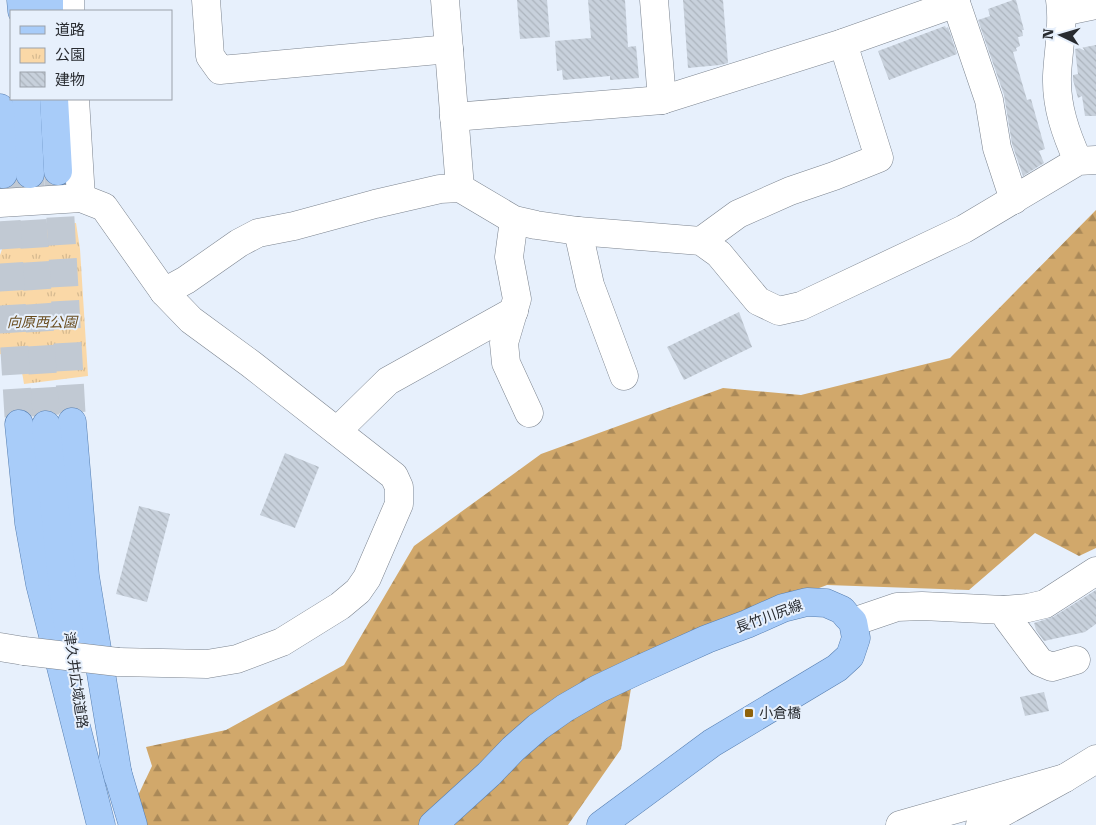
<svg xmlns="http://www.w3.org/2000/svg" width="1096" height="825" viewBox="0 0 1096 825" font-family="'Roboto Serif','Noto Sans JP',serif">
  <defs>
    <pattern id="forest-firs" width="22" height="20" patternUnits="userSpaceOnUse" patternTransform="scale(1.25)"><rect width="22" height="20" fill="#d1a86b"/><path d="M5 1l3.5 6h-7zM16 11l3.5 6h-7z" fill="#aa8958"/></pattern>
    <pattern id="park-tufts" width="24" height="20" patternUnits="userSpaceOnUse" patternTransform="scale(1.25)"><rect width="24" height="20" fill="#fad8a7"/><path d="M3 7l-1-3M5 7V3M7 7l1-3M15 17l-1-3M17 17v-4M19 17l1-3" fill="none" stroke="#d6ba90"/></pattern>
    <pattern id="building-back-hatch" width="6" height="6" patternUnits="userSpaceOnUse" patternTransform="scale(1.25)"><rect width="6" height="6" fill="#c8d1dc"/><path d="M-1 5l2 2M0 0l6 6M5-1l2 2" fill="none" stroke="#acb4bd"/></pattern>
  </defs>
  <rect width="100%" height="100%" fill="#e7f0fc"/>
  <!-- forest -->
  <path fill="url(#forest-firs)" d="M1096,210V548L1079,556L1035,533L969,590L827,585L636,658L621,749L568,825H124L152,766L146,747L226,730L344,665L414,546L541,454L723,388L801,395L950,358Z"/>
  <!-- park -->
  <path fill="url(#park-tufts)" d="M76,223L80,249L88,376L24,384C22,367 18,358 0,354V255L10,227Z"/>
  <!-- building -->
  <g fill="url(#building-back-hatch)">
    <path d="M517,0H547L550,37L520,39Z"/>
    <path d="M588,0H625L628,47L636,46L639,78L610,80V76L563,80L562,70L557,71L555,41L591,38Z"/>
    <path d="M683,0H723L728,63L720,65L688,68Z"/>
    <path d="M1013,0H1016L1024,30H1022L1023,36L1018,37L1020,46L1016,48L1017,51L1013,52L1027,100L1031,99L1045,149L1039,151L1044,163L1023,176L1012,144L1004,95L978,20L990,16L988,9Z"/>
    <path d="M945,26L946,28L948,27L957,54L889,80L878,51Z"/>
    <path d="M1096,45V116H1085L1082,96L1078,98L1073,80V75L1078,74L1075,49Z"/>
    <path d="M739,312L752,347L684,380L667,347Z"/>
    <path d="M285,453L319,467L295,528L260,515Z"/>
    <path d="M139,506L170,514L147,602L116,594Z"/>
    <path d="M1096,590V624L1085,632L1044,641L1036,630L1034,623L1053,617Z"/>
    <path d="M1044,692L1049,711L1025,716L1020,697Z"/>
  </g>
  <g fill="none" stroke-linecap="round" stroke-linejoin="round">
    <!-- major-tunnel -->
    <g stroke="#c1c9d3" stroke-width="28" stroke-dasharray="28 14" stroke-linecap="butt">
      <path d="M58,175L72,422"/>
      <path d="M30,178L46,425"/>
      <path d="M4,179L19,424"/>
    </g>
    <!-- minor casing -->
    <g stroke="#7c848f" stroke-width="29">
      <g id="minor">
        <path d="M70,0V11"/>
        <path d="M206,0L210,56L220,70L449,49"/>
        <path d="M445,0L460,188"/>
        <path d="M654,0L662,100"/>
        <path d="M955,0L989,100L997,148L1014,200"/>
        <path d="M1060,0C1064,25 1058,51 1057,76C1056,107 1066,134 1078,161"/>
        <path d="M1062,12L1096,5"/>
        <path d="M75,99L81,198"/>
        <path d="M454,117L662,100L843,43L956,3"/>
        <path d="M0,203L81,198L104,207L164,292L191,320L251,364L394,476L399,487V504L367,578L358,591L340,606L282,642L237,659L207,664L118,662"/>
        <path d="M514,220L509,257L517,299L504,343L506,363L529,413"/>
        <path d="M578,231L590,285L624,376"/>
        <path d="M701,241L738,214L790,191L834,176L879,158L843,43"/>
        <path d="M164,292L186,280L239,243L258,233L294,226L375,204L440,189L460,188L514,220L536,225L578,231L701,241L719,254L758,301L779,311L801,306L964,229L1078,161L1096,160"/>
        <path d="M337,431L388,381L514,311"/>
        <path d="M1004,610L1008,619L1040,662L1052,667L1076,660"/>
        <path d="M853,622L897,607L922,606L1004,610L1028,608L1045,604L1096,571"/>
        <path d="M0,647L24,651"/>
        <path d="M900,825L1065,778"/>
        <path d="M980,825L1065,778L1096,759"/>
      </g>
    </g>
    <!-- major casing -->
    <g stroke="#567eb0" stroke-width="29">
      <g id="major">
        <path d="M21,0L22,11"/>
        <path d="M49,0V11"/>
        <path d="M26,99L30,174"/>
        <path d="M54,99L58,171"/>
        <path d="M0,108L3,174"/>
        <path d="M72,422L85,576L118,776"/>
        <path d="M19,424L29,523L40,584L101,825"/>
        <path d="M46,425L62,578L71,647"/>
        <path d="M113,758L133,825"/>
        <path d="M433,825L489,774L513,749L538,727L565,708L598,689L636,671L707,639L747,624L783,608L807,602L826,603L842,610L847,616L853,622L856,638L850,656L837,668L712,743L601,825"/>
      </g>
    </g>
    <!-- minor -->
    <use href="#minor" stroke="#fff" stroke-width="28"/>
    <!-- major -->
    <use href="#major" stroke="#a8ccf9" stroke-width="28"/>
    <!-- minor-bridge casing -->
    <g stroke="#7c848f" stroke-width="29" stroke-linecap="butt">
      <path id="minor-bridge" d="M24,651L118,662"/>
    </g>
    <!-- minor-bridge -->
    <use href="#minor-bridge" stroke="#fff" stroke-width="28"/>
  </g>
  <!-- markers -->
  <rect fill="#8f620a" stroke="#e7f0fc" stroke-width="2" x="744" y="708" width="10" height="10" rx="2.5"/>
  <g text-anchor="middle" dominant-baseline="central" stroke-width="4" stroke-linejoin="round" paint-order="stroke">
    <!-- park labels -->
    <g font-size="14" font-style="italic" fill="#694c1e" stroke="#e7f0fc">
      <text x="42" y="322">向原西公園</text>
    </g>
    <!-- street labels -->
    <g font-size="14" fill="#282b30" stroke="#e7f0fc">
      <text transform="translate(769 616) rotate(-20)">長竹川尻線</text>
      <text transform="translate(76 680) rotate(82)">津久井広域道路</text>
    </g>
    <!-- poi labels -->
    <g font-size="14" fill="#282b30" stroke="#e7f0fc" text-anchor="start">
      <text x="759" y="713">小倉橋</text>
    </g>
  </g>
  <!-- legend -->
  <rect x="10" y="10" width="162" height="90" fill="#e7f0fc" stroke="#9ba1aa"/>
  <rect x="20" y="26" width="25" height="8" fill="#a8ccf9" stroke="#9ba1aa"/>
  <text x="55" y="35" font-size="15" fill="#282b30">道路</text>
  <rect x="20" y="48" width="25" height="15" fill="url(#park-tufts)" stroke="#9ba1aa"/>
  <text x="55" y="60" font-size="15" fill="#282b30">公園</text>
  <rect x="20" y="72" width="25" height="15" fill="url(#building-back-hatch)" stroke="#9ba1aa"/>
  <text x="55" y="85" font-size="15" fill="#282b30">建物</text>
  <!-- north arrow -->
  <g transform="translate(1061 35) rotate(275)" stroke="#e7f0fc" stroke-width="4" paint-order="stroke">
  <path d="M0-4L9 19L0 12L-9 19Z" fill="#282b30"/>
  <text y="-8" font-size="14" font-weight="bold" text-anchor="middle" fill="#282b30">N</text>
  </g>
</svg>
